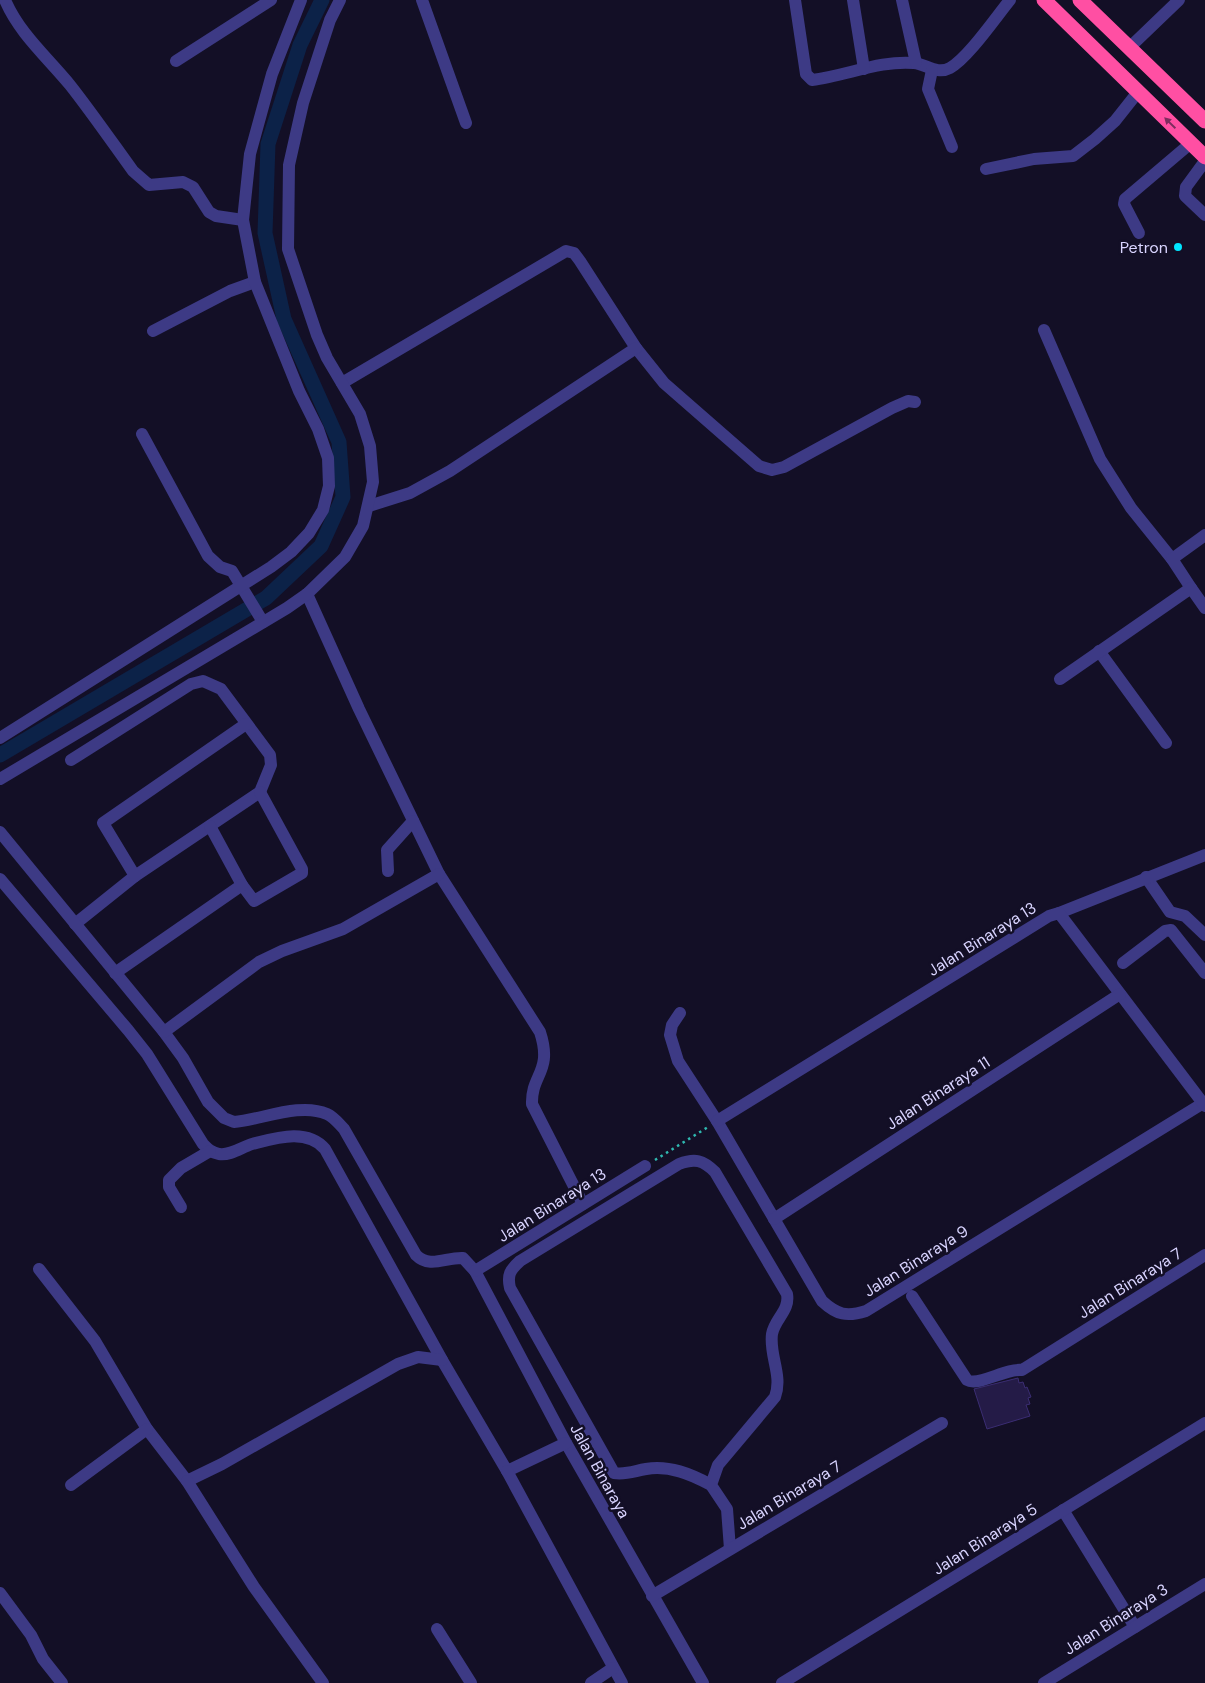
<svg xmlns="http://www.w3.org/2000/svg" width="1205" height="1683" viewBox="0 0 1205 1683" font-family="'DM Sans',sans-serif">
  <rect width="100%" height="100%" fill="#130f26"/>
  <g fill="none" stroke-linecap="round" stroke-linejoin="round">
    <!-- canal -->
    <path stroke="#0c2248" stroke-width="15" d="M0,755L266,598L321,546L343,497L339,442L284,319L265,233L268,144L300,45L322,0"/>
  </g>
  <!-- building -->
  <path fill="#241b47" stroke="#3b2d73" d="M1018,1378L1019,1383L1023,1382L1025,1388L1027,1387L1031,1397L1028,1398L1030,1404L1026,1405L1030,1416L987,1429L974,1389Z"/>
  <g fill="none" stroke-linecap="round" stroke-linejoin="round">
    <!-- path -->
    <path stroke="#2fb8b0" stroke-width="2.5" stroke-dasharray="2.5 4" stroke-linecap="butt" d="M655,1160L708,1127"/>
    <!-- minor -->
    <g stroke="#3d3a85" stroke-width="12">
      <path d="M5,0C19,33 47,57 70,85C92,113 112,142 133,171L149,185L183,182L193,187L209,212L216,216L243,220"/>
      <path d="M422,0L466,123"/>
      <path d="M795,0L806,74L812,80C846,76 880,60 914,63C926,64 937,75 950,68C968,58 996,17 1010,0"/>
      <path d="M853,0L864,69"/>
      <path d="M902,0L916,63"/>
      <path d="M1129,48L1179,0"/>
      <path d="M176,61L271,0"/>
      <path d="M932,70L928,89L952,147"/>
      <path d="M1205,161L1186,187L1185,196L1205,215"/>
      <path d="M986,169L1034,159L1073,156L1095,139L1115,121L1138,92"/>
      <path d="M1139,233L1124,204L1125,199L1191,143"/>
      <path d="M1044,330L1100,459L1131,508L1172,559"/>
      <path d="M153,331L230,291L255,282"/>
      <path d="M342,383L566,251L574,253L580,261L636,348L664,383L759,466L772,470L784,467L892,408L908,401L915,402"/>
      <path d="M142,434L208,556L220,567L232,571L263,622"/>
      <path d="M369,506L410,493L450,471L636,348"/>
      <path d="M1191,588L1172,559L1205,535"/>
      <path d="M307,594L359,709L439,874L540,1032C553,1072 531,1074 532,1104L583,1204"/>
      <path d="M1099,651L1166,743"/>
      <path d="M1060,679L1191,588L1205,608"/>
      <path d="M0,738L271,567L291,552L309,533L323,510L329,486L328,458L318,429L299,391L255,282L243,220L250,154L272,74L301,0"/>
      <path d="M71,760L191,684L203,681L221,689L270,755L271,765L260,792L135,876L75,924"/>
      <path d="M0,779L287,608L307,594L345,557L363,526L373,482L370,446L360,414L327,358L317,335L288,249L289,165L303,103L330,20L340,0"/>
      <path d="M210,826L242,885L254,901L302,873V869L260,792"/>
      <path d="M0,832L164,1032L183,1058L208,1102L224,1118L234,1122C261,1120 300,1102 327,1114C334,1117 339,1124 344,1129L416,1255C430,1269 446,1257 463,1258L475,1271L566,1443L703,1683"/>
      <path d="M388,871L387,850L413,821"/>
      <path d="M135,876L103,823L246,724"/>
      <path d="M1146,877L1170,912L1185,916L1205,935"/>
      <path d="M0,879L128,1030L147,1054L203,1144C208,1149 212,1153 219,1154C230,1156 242,1147 252,1144C276,1138 307,1128 325,1149L442,1360L507,1471L566,1443"/>
      <path d="M1059,913L1205,855"/>
      <path d="M1123,963L1165,931L1171,930L1205,973"/>
      <path d="M115,973L242,885"/>
      <path d="M680,1013L672,1025L670,1035L678,1061L717,1121L822,1301C837,1315 847,1317 866,1311L1205,1102"/>
      <path d="M164,1032L259,962L282,951L343,929L439,874"/>
      <path d="M717,1121L1049,916L1059,913L1205,1106"/>
      <path d="M181,1207L169,1187V1180L181,1168L210,1151"/>
      <path d="M774,1219L1120,994"/>
      <path d="M39,1269L95,1341L147,1429L187,1481L222,1464L398,1364L418,1357L442,1360"/>
      <path d="M475,1271L645,1166"/>
      <path d="M912,1296L967,1380C978,1387 1006,1368 1022,1370L1205,1255"/>
      <path d="M507,1471L622,1683"/>
      <path d="M187,1481L254,1587L323,1683"/>
      <path d="M71,1485L147,1429"/>
      <path d="M711,1485C691,1474 669,1465 646,1469C634,1471 626,1475 614,1473L510,1288C507,1275 510,1270 520,1261L679,1164C695,1158 703,1160 715,1172L787,1294C790,1311 775,1318 772,1334C769,1356 783,1375 775,1397L718,1465L711,1485L727,1509L730,1549"/>
      <path d="M1063,1510L1135,1627"/>
      <path d="M0,1593L31,1635L43,1659L62,1683"/>
      <path d="M652,1596L942,1423"/>
      <path d="M437,1629L471,1683"/>
      <path d="M591,1683L613,1668"/>
      <path d="M782,1683L1205,1423"/>
      <path d="M1044,1683L1205,1584"/>
    </g>
    <!-- highway -->
    <g stroke="#ff4fa3" stroke-width="15">
      <path d="M1044,0L1205,157"/>
      <path d="M1080,0L1205,121"/>
    </g>
  </g>
  <!-- one-way arrows -->
  <defs><path id="oneway-solid" d="M-6-.8H1V-3.2L6.5 0L1 3.2V.8H-6Z" transform="scale(1.25)"/></defs>
  <use fill="#7d2c5e" href="#oneway-solid" transform="translate(1170 123) rotate(-136)"/>
  <!-- markers -->
  <circle fill="#00e5ff" stroke="#130f26" stroke-width="2" cx="1178" cy="247" r="5"/>
  <g text-anchor="middle" dominant-baseline="central" stroke-width="5" stroke-linejoin="round" paint-order="stroke">
    <!-- poi labels -->
    <g font-size="16" fill="#d9d4ff" stroke="#130f26" text-anchor="end">
      <text x="1168" y="247">Petron</text>
    </g>
    <!-- street labels -->
    <g font-size="16" fill="#d9d4ff" stroke="#130f26">
      <text transform="translate(982 939) rotate(-32)">Jalan Binaraya 13</text>
      <text transform="translate(938 1093) rotate(-33)">Jalan Binaraya 11</text>
      <text transform="translate(552 1205) rotate(-32)">Jalan Binaraya 13</text>
      <text transform="translate(916 1261) rotate(-32)">Jalan Binaraya 9</text>
      <text transform="translate(1130 1283) rotate(-32)">Jalan Binaraya 7</text>
      <text transform="translate(600 1471) rotate(61)">Jalan Binaraya</text>
      <text transform="translate(789 1495) rotate(-31)">Jalan Binaraya 7</text>
      <text transform="translate(985 1539) rotate(-32)">Jalan Binaraya 5</text>
      <text transform="translate(1116 1619) rotate(-32)">Jalan Binaraya 3</text>
    </g>
  </g>
</svg>
